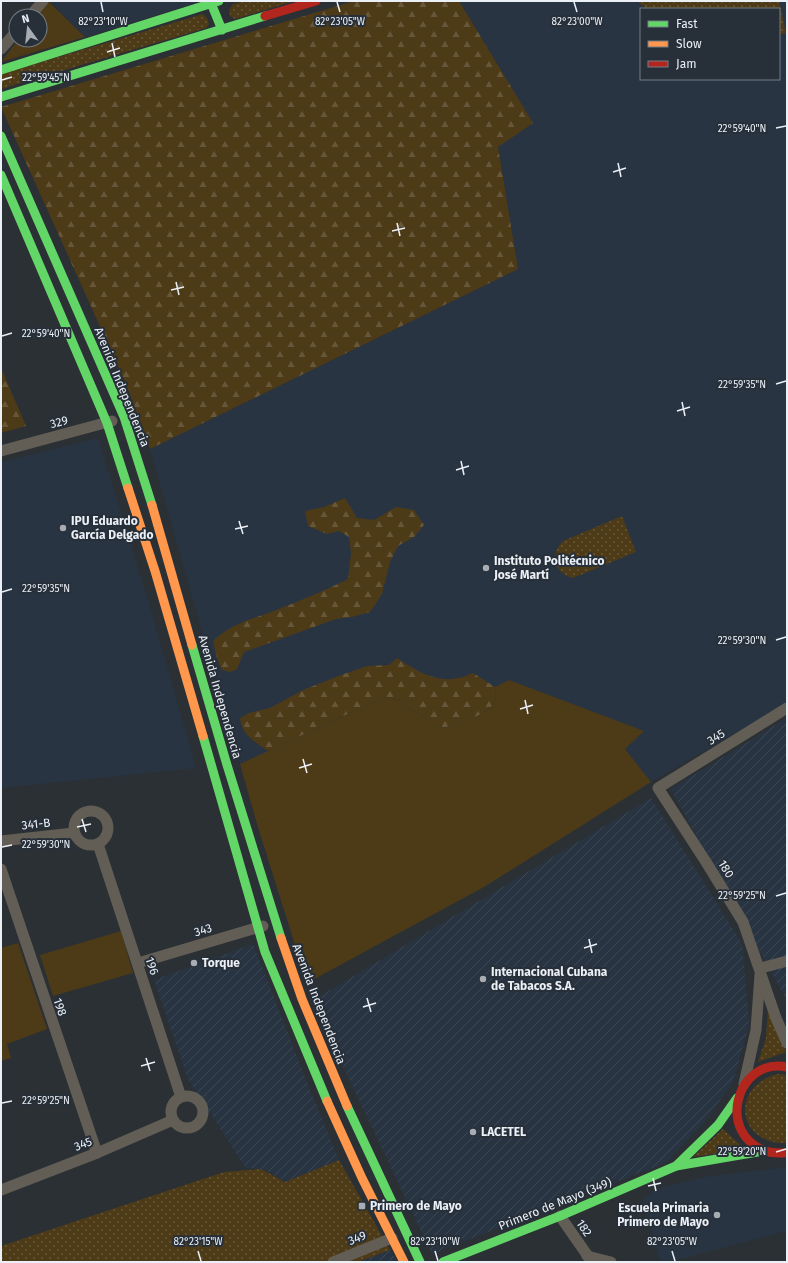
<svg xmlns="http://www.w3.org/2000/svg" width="788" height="1263" viewBox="0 0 788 1263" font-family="'Fira Sans',sans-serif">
  <defs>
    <pattern id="industrial-furrows" width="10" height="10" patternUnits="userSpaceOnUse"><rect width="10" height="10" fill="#283442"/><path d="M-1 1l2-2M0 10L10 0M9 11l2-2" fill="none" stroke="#3d4855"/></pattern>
    <pattern id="grass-dots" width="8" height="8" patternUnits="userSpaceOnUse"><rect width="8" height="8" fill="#4d3a17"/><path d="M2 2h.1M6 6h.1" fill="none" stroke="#67573a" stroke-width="1.8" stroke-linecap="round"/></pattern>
    <pattern id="forest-firs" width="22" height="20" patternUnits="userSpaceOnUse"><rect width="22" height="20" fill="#4d3a17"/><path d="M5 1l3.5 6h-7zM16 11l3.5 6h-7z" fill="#67573a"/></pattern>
  </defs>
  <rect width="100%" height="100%" fill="#2b3035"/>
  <!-- built -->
  <g fill="#283442" fill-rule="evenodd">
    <path d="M50,1H202L85,37Z"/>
    <path d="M459,1H787V703L651,782L484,887L307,983L257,824L150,449L518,269L498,145L533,123ZM641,9H779V79H641Z"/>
    <path d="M98,438L146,594L196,768L1,788V462Z"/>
    <path d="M787,1167V1231L669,1262H660L643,1198L661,1187L710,1176Z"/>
  </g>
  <!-- industrial -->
  <g fill="url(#industrial-furrows)">
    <path d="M787,718V1001L671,789Z"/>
    <path d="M651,798L742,944L749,1025L733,1082L703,1124L665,1163L432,1254L312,1001Z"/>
    <path d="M253,944L310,1090L339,1160L285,1182L269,1172L261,1169L246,1168L188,1079L154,980Z"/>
    <path d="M390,1250L397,1262H358Z"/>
  </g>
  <!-- grass -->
  <g fill="url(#grass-dots)">
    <path d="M246,1H295L235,19L230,16L229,10L233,4Z"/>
    <path d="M637,1H779L786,33L779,35V9H646Z"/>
    <path d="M203,14L207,18L209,24L206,28L1,89V74Z"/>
    <path d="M622,516L636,552L573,578C554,573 549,555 563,541Z"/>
    <path d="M768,1008L786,1052L758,1062L766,1038Z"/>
    <path d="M778,1074L787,1075V1143C737,1145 729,1086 778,1074Z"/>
    <path d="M723,1129L745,1149L693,1157Z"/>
    <path d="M339,1160L390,1250L358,1262H1V1246L224,1172L261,1169L285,1182Z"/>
  </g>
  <!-- forest -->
  <g fill="url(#forest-firs)">
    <path d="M354,1H459L533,123L498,147L518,269L150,449L126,384L1,107Z"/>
    <path d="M1,368L26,426L1,433Z"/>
    <path d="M345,498L357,518L374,520L396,507L414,510L424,525L414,537L398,546L390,562L382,594L370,612L352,617L336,619L244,652L237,669L230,672L222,670L217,659L213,641C230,624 252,619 274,611C299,601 324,591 348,579L351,553L349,537L339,531L327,534L308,526L305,511L324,507Z"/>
    <path d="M397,658C422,675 444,687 473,673L495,687C495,690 496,694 496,697C495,714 456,724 443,728L409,708L402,701L385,697L268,751C254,741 242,736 240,718L249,713L270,708L303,690L341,675L367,666L389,665Z"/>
  </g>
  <!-- green -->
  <g fill="#4d3a17">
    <path d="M49,2L85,37L1,62L18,40H40V16H37Z"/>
    <path d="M509,680L644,731L625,749L651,782L484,887L307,983L257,824L240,764L385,697L402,701L409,708L443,728C456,724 495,714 496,697C496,694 495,690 495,687Z"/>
    <path d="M121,931L133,973L53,996L40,955Z"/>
    <path d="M18,943L47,1029L7,1044L11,1058L1,1061V948Z"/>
  </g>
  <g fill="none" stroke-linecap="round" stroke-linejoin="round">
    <!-- street -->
    <g stroke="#625e56" stroke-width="11">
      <path d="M30,16L43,1"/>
      <path d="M1,49L16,32"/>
      <path d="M1,451L112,421"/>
      <path d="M787,708L658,788L706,862L743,922L776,1018L787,1043"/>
      <circle cx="91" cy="828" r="17"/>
      <path d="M1,841L74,833"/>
      <path d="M98,844L181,1097"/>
      <path d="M1,869L97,1153"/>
      <path d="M138,963L263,926"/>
      <path d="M761,968L787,961"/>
      <path d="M744,1084L756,1030L760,975"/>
      <circle cx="187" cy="1112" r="16"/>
      <path d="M1,1190L97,1153L173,1120"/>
      <path d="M560,1216L592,1262"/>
      <path d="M587,1256L611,1262"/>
      <path d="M333,1262L392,1238"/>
    </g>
    <!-- fast -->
    <g stroke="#63d668" stroke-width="9">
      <path d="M211,3L222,30"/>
      <path d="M1,70L219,1"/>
      <path d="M1,97L265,16"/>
      <path d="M1,136L124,417L152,505"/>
      <path d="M1,175L107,423L128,488"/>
      <path d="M192,645L227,765L281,938"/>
      <path d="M203,736L265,952L327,1101"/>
      <path d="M347,1106L420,1262"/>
      <path d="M676,1166L718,1125L737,1098"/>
      <path d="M443,1262L560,1216L676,1166L764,1151"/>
    </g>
    <!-- slow -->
    <g stroke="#ff974d" stroke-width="9">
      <path d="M128,488L155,571L203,736"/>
      <path d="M152,505L192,645"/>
      <path d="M281,938L302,999L347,1106"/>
      <path d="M327,1101L362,1178L404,1262"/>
    </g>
    <!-- jam -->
    <g stroke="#b3261e" stroke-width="9">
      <path d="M265,16L316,1"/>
      <path d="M787,1067C735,1057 715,1137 769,1152C774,1153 781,1153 787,1153"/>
    </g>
  </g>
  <!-- ticks -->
  <path fill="none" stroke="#ebf0f7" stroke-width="1.5" d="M101,2L103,12M337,2L340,12M574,2L577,12M112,43L115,57M107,52L120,48M2,80L12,77M776,128L786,126M618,163L621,177M613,172L626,168M397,223L400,236M392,231L405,228M176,282L179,295M171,290L184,287M2,336L12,333M776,384L786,381M682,402L685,416M677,411L690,407M461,461L464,475M456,470L469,466M239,521L243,534M235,529L248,526M2,592L12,589M776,640L786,637M525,700L528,714M520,709L533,705M303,759L307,773M299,768L312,764M82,819L86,832M77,827L91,824M2,847L12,845M776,896L786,893M589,939L592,953M584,948L597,944M367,998L371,1012M363,1007L376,1003M146,1058L150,1071M141,1066L155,1062M2,1103L12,1101M776,1152L786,1149M653,1178L656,1191M648,1186L661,1183M198,1251L201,1261M435,1251L438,1261M672,1251L675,1261"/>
  <!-- markers -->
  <g fill="#a8adb3" stroke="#272f39" stroke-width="1.5">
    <circle cx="63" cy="528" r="4"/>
    <circle cx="486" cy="568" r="4"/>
    <circle cx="194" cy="963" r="4"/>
    <circle cx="483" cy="979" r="4"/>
    <circle cx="473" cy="1132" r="4"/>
    <rect x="358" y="1202" width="8" height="8" rx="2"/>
    <circle cx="717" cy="1215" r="4"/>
  </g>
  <g text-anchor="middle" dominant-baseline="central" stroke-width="4" stroke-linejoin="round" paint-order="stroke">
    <!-- street labels -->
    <g font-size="12" fill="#ebf0f7" stroke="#272f39">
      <text transform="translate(122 387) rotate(68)">Avenida Independencia</text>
      <text transform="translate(59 422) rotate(-15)">329</text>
      <text transform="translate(220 697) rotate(74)">Avenida Independencia</text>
      <text transform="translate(716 737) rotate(-32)">345</text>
      <text transform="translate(36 824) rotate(-6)">341-B</text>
      <text transform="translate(726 869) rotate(59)">180</text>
      <text transform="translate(203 930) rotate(-17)">343</text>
      <text transform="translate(152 966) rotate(71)">196</text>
      <text transform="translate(319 1004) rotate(69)">Avenida Independencia</text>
      <text transform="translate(60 1007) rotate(71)">198</text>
      <text transform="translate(83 1144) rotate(-21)">345</text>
      <text transform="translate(555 1204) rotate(-22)">Primero de Mayo (349)</text>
      <text transform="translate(584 1228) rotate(56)">182</text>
      <text transform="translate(357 1238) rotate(-22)">349</text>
    </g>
    <!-- poi labels -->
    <g font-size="12" font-weight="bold" fill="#ebf0f7" stroke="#272f39" text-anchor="start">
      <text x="71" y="521">IPU Eduardo<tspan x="71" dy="14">García Delgado</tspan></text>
      <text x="494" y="561">Instituto Politécnico<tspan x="494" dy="14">José Martí</tspan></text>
      <text x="202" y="963">Torque</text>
      <text x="491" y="972">Internacional Cubana<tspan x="491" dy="14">de Tabacos S.A.</tspan></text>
      <text x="481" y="1132">LACETEL</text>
      <text x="370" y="1206">Primero de Mayo</text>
      <text x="709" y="1208" text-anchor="end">Escuela Primaria<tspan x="709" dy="14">Primero de Mayo</tspan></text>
    </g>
  </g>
  <g font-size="10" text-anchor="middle" fill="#ebf0f7" stroke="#272f39" stroke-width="4" stroke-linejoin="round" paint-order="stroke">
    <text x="103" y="25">82°23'10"W</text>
    <text x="340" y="25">82°23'05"W</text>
    <text x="577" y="25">82°23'00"W</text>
    <text x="46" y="81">22°59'45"N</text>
    <text x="742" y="132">22°59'40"N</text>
    <text x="46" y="337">22°59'40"N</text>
    <text x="742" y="388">22°59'35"N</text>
    <text x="46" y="592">22°59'35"N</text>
    <text x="742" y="644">22°59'30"N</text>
    <text x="46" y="848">22°59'30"N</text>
    <text x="742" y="899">22°59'25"N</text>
    <text x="46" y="1104">22°59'25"N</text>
    <text x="742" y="1155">22°59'20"N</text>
    <text x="198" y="1245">82°23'15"W</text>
    <text x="435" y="1245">82°23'10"W</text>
    <text x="672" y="1245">82°23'05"W</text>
  </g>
  <!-- border -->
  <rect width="788" height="1263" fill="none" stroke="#ebf0f7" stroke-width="4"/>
  <!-- legend -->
  <rect x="640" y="8" width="140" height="72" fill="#272f39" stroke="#757c85"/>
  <rect x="648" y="21" width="20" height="6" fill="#63d668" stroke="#757c85"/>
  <text x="676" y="28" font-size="12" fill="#ebf0f7">Fast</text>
  <rect x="648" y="41" width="20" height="6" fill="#ff974d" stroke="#757c85"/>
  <text x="676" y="48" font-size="12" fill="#ebf0f7">Slow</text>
  <rect x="648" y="61" width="20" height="6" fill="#b3261e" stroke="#757c85"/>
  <text x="676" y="68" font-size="12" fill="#ebf0f7">Jam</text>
  <!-- north arrow -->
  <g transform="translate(28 28) rotate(345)"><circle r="19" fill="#272f39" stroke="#757c85"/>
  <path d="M0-3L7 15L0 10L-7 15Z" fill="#a8adb3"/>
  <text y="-6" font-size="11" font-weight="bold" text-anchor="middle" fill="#ebf0f7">N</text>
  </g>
</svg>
